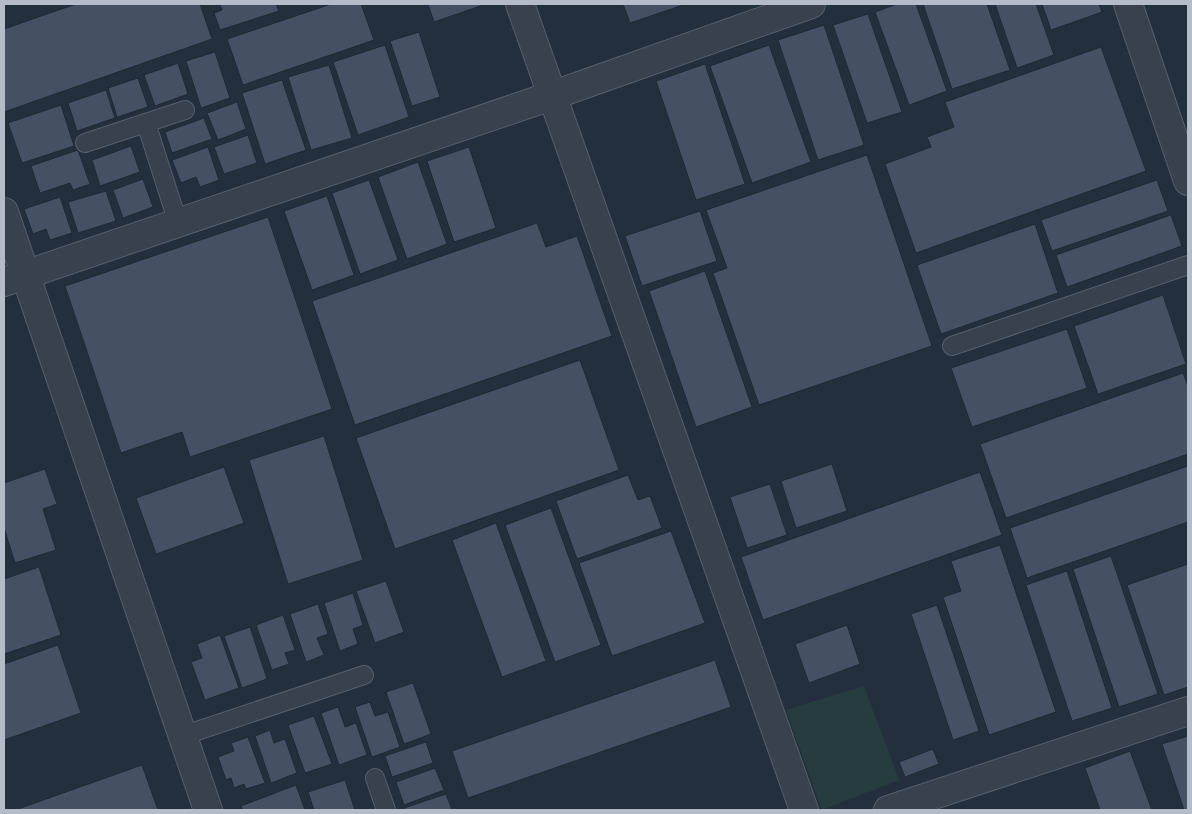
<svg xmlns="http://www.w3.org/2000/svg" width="1192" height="814" viewBox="0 0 1192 814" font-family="'Archivo Narrow',sans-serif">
  <rect width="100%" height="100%" fill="#242f3e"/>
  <!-- green -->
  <path fill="#263c3f" d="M864,686L899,780L822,810L786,710Z"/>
  <!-- building -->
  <g fill="#455162" stroke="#1f2835">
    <path d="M76,4H200L212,39L4,112V29Z"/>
    <path d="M220,4H276L279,11L220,30L214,13L222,10Z"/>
    <path d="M331,4H361L374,40L243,85L227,39Z"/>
    <path d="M428,4H486L434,22Z"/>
    <path d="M623,4H686L630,23Z"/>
    <path d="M897,4H916L947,91L909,105L875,12Z"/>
    <path d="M923,4H987L1010,70L952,89Z"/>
    <path d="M995,4H1036L1054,55L1017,68Z"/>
    <path d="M1042,4H1099L1102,12L1051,30Z"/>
    <path d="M868,14L902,112L867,123L833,25Z"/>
    <path d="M824,25L864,145L818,160L778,40Z"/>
    <path d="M419,32L440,97L412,106L390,41Z"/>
    <path d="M385,45L409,117L358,135L333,62Z"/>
    <path d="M769,45L811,162L752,183L710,66Z"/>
    <path d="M1101,47L1146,171L916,253L885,164L931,147L927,137L954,127L945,102Z"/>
    <path d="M215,52L230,98L201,108L186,61Z"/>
    <path d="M178,63L188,94L155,106L144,75Z"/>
    <path d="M705,64L745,184L696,200L656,81Z"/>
    <path d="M329,65L352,138L311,150L288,77Z"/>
    <path d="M138,78L148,107L117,117L108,88Z"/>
    <path d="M282,80L306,150L265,164L242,93Z"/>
    <path d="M106,90L115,118L77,131L68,103Z"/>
    <path d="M237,102L246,129L218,140L207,113Z"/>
    <path d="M61,105L74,146L22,163L8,123Z"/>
    <path d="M204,118L212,139L172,153L165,132Z"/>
    <path d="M248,135L257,163L224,174L214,147Z"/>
    <path d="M131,146L140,172L100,186L92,160Z"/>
    <path d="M208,147L219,180L200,187L196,177L181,183L172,160Z"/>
    <path d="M469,147L496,228L454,242L427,161Z"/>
    <path d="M78,150L90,184L73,190L70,183L40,193L31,166Z"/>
    <path d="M867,155L932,346L759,405L713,273L727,268L706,210Z"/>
    <path d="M418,162L447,244L407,259L378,177Z"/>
    <path d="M143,179L153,207L123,218L113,190Z"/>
    <path d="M369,180L398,260L360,274L332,193Z"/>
    <path d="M1157,180L1168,211L1052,251L1041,220Z"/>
    <path d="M106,191L116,221L78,233L68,202Z"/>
    <path d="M327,196L354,275L312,290L284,211Z"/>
    <path d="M60,197L72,233L50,240L46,229L33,234L24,209Z"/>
    <path d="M700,211L717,261L642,286L625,236Z"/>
    <path d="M1171,215L1182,246L1067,287L1056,255Z"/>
    <path d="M268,217L332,409L190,457L182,432L121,453L65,286Z"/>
    <path d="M537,223L546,247L577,236L612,336L355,425L312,301Z"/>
    <path d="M1035,224L1058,293L941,334L917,265Z"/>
    <path d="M705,271L752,407L696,427L649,291Z"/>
    <path d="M1163,295L1186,364L1098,394L1074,326Z"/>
    <path d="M1067,329L1087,388L972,427L951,368Z"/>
    <path d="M580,360L619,470L395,549L356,438Z"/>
    <path d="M1183,373L1188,386V454L1006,518L980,444Z"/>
    <path d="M324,436L363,560L288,584L249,460Z"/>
    <path d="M832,464L847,511L796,528L781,481Z"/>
    <path d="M1188,466V522L1027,578L1010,528Z"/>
    <path d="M224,467L244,523L156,554L136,498Z"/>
    <path d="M45,469L57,504L43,509L56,550L15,563L4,528V483Z"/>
    <path d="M980,472L1002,535L763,620L741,557Z"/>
    <path d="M628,475L638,500L650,496L662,528L577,559L556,501Z"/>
    <path d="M770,484L787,535L747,548L730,497Z"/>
    <path d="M551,508L601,645L555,662L505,525Z"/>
    <path d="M496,523L546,661L502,677L452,540Z"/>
    <path d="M671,531L705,623L612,656L579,563Z"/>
    <path d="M1000,545L1056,712L989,735L943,597L961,591L951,561Z"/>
    <path d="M1111,556L1158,694L1119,707L1073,569Z"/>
    <path d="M1188,564V687L1164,695L1127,585Z"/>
    <path d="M39,567L61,635L4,654V579Z"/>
    <path d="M1067,571L1112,708L1072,721L1026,585Z"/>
    <path d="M386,581L404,632L375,643L356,591Z"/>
    <path d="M353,593L363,625L353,629L358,644L340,651L324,603Z"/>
    <path d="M318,604L328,634L317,638L324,655L306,662L290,614Z"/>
    <path d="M937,605L979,731L953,740L911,614Z"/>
    <path d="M283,615L295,650L285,653L289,664L272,670L256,625Z"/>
    <path d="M847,625L860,664L809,683L795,644Z"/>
    <path d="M250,627L267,679L242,688L224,636Z"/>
    <path d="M220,635L239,688L205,700L191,662L202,658L197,644Z"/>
    <path d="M58,645L81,713L4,740V664Z"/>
    <path d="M715,660L731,707L468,798L452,751Z"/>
    <path d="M413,683L431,734L404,744L386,692Z"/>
    <path d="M370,702L375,716L388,712L400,747L372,757L355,707Z"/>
    <path d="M338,707L345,727L356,723L367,755L339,765L321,713Z"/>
    <path d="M314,716L332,764L305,773L288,725Z"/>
    <path d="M270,730L274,743L285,739L297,773L271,783L255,736Z"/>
    <path d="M1188,736V810H1184L1162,744Z"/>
    <path d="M248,737L265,783L246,789L244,784L234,788L231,778L226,780L218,757L234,751L231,743Z"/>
    <path d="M426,742L433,763L392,777L385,756Z"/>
    <path d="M933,749L939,764L905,777L899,762Z"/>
    <path d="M1130,751L1152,810H1100L1085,768Z"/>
    <path d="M142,765L158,810H15Z"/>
    <path d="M435,768L444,790L404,805L396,782Z"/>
    <path d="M345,780L355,810H314L308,792Z"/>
    <path d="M296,785L305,810H243L241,806Z"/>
    <path d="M446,794L452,810H404V808Z"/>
  </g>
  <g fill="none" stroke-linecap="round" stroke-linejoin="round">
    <!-- lane casing -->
    <g stroke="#565f6c" stroke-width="20">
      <g id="lane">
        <path d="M146,123L178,223"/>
        <path d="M85,143L185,110"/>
        <path d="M952,346L1188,265"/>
        <path d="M182,736L364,675"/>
        <path d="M375,778L386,810"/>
      </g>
    </g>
    <!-- street casing -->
    <g stroke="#565f6c" stroke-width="30">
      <g id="street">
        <path d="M520,4L804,810"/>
        <path d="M1128,4L1188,181"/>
        <path d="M4,212L208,810"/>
        <path d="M4,282L551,96L811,4"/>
        <path d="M888,810L1188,711"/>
      </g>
    </g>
    <!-- lane -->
    <use href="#lane" stroke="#38414e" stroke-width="18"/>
    <!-- street -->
    <use href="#street" stroke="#38414e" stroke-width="28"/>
  </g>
  <!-- border -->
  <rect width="1192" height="814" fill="none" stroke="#b4bcc9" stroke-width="10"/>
</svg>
